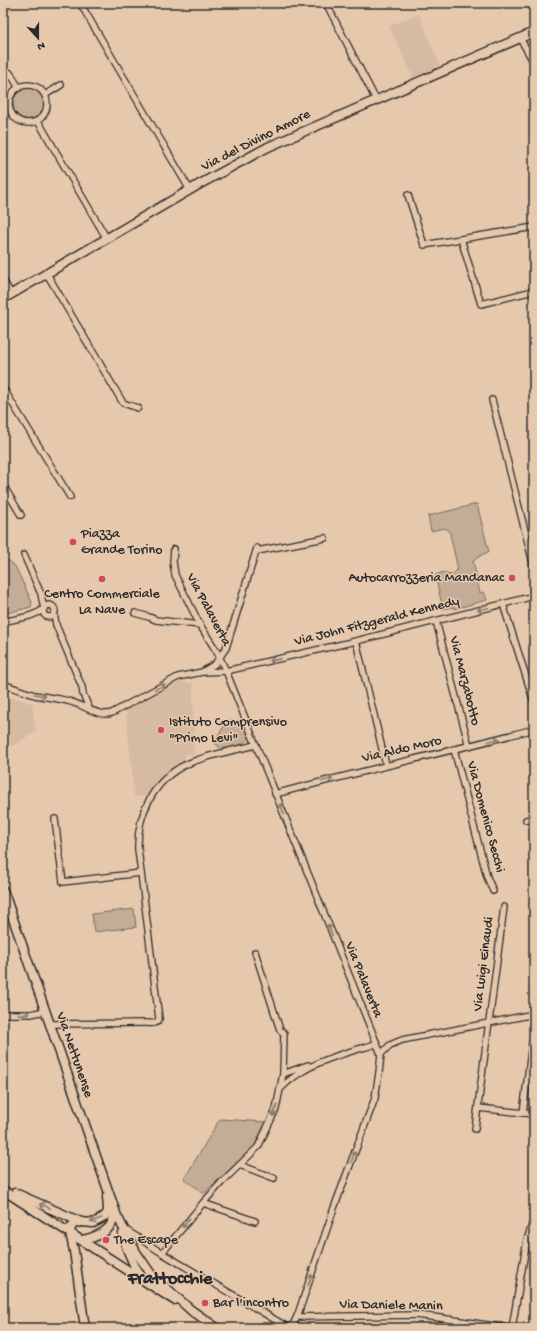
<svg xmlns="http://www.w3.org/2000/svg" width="537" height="1331" viewBox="0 0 537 1331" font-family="'Gochi Hand',sans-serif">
  <rect width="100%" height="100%" fill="#e6c9ad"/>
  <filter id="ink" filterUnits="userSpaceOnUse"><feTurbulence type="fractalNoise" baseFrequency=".025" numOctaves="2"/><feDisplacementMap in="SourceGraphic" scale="8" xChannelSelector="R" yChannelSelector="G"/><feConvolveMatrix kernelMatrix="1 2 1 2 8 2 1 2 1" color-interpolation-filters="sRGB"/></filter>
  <g filter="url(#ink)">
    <!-- built -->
    <g fill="#d6bba2">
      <path d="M419,14L440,66L413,78L389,26Z"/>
      <path d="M180,681L193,684L194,750L193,755L186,753L184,762L171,768L163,775L145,797L134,796L126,710Z"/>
      <path d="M6,696L32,703L36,731L11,747Z"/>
    </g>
    <!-- green -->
    <g fill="#c4ad96" stroke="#786c60">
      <circle cx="29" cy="104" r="16"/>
      <path d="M477,504L489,552L483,554L473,561L480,593L484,592L487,600L454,609V607L443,609L435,575L444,572L449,575L454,573L457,570V565L449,530L444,528L431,531L428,516Z"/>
      <path d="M3,560L9,561L15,566L32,602L31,607L3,614Z"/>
      <path d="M228,721H243L249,737C245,746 231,747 222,749L213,742Z"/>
      <path d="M134,909L136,927L94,932L92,914Z"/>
      <path d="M220,1119L266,1122L254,1147L204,1193L184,1179Z"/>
    </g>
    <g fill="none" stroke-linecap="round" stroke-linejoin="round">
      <!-- minor casing -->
      <g stroke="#2b2b2b" stroke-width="8">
        <g id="minor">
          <path d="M80,3L190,190"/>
          <path d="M326,3L376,100"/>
          <path d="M520,38L534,63"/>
          <path d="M10,73L19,88"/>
          <circle cx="28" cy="104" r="19"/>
          <path d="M45,95L61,85"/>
          <path d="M38,121L107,239"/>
          <path d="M408,195L424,245L534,227"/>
          <path d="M461,239L481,304L533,291"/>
          <path d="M47,274L123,403L138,408"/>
          <path d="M3,280L11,294"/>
          <path d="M3,388L70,497"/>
          <path d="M492,400L534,567"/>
          <path d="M3,485L21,515"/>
          <path d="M174,549L173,562L175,575L200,625L217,652L226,671L381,1054L379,1073L375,1098L334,1208L297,1317L291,1328"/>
          <path d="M257,551L325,538"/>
          <path d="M503,604L534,702"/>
          <circle cx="49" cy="611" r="6"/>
          <path d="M54,613L56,625L82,687L83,694L89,708"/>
          <path d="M135,613L149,617L156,620L200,625"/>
          <path d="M436,621L469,746"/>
          <path d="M3,622C17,618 32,618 44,609L41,594L24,555"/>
          <path d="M356,641L386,765"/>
          <path d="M203,672L226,671L356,641L534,596"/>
          <path d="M3,684C14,688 24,692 35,695C50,698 63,698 77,704C88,708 101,717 112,713L178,677L202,672L215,664L226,648L257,548"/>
          <path d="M454,749L487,877L493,891"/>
          <path d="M275,794C361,771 448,752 534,729"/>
          <path d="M55,819L63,882L141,873"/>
          <path d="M526,820L534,818"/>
          <path d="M3,1014H31L45,1011"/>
          <path d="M50,1024L146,1023C151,1023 156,1025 159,1019L138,849C137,814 154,779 187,764C207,755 235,750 256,745"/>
          <path d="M381,1054L390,1045L402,1040L534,1014"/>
          <path d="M283,1074L308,1065"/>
          <path d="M280,1089C306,1062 342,1054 376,1044"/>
          <path d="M478,1108L534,1114"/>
          <path d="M523,1113L534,1027"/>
          <path d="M475,1129L504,907"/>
          <path d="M240,1165L274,1178"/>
          <path d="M203,1203L255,1221"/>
          <path d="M123,1228L162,1253L289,1328"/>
          <path d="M162,1253L203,1203L221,1183L258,1147L276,1109L283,1074L284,1033L280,1030L255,952"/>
          <path d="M297,1317L416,1315L440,1318L508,1328"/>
          <path d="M512,1328L527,1240L534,1218"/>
        </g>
      </g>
      <!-- secondary casing -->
      <g stroke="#2b2b2b" stroke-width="11">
        <g id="secondary">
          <path d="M3,299L200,184L268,147L534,32"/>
          <path d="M81,1222L75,1223L71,1227L70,1233L74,1251L85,1328"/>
        </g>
      </g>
      <!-- primary casing -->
      <g stroke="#2b2b2b" stroke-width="11">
        <g id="primary">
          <path d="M3,890L117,1216L136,1252L151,1274L194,1313"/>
          <path d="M3,1190L174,1300"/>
          <path d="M15,1193L81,1222L93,1223L101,1219L107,1214L108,1209L107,1196"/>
          <path d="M123,1234L127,1249L140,1278"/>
          <path d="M82,1240C93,1238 106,1234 112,1223C114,1219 113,1214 114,1210"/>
          <path d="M191,1310L217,1328"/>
        </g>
      </g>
      <!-- minor -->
      <use href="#minor" stroke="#e6c9ad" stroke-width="5.5"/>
      <!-- secondary -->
      <use href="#secondary" stroke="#e6c9ad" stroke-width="8"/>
      <!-- primary -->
      <use href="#primary" stroke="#e6c9ad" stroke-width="8"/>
    </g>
    <!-- one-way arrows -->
    <defs><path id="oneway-shaft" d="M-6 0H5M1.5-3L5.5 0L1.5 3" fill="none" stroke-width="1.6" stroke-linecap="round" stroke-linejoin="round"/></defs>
    <g stroke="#887a6c">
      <use href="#oneway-shaft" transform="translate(483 609) rotate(166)"/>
      <use href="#oneway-shaft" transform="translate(275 660) rotate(167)"/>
      <use href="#oneway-shaft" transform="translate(160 687) rotate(-28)"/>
      <use href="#oneway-shaft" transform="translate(40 695) rotate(9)"/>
      <use href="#oneway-shaft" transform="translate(494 740) rotate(-15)"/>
      <use href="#oneway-shaft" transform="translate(327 780) rotate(-14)"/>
      <use href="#oneway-shaft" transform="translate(282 809) rotate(-112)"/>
      <use href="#oneway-shaft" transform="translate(330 930) rotate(-112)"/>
      <use href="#oneway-shaft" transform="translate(24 1014) rotate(-1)"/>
      <use href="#oneway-shaft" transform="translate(275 1111) rotate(111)"/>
      <use href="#oneway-shaft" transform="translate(353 1157) rotate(-69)"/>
      <use href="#oneway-shaft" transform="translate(45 1206) rotate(-155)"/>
      <use href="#oneway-shaft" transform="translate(96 1220) rotate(160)"/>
      <use href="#oneway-shaft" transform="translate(186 1223) rotate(129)"/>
      <use href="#oneway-shaft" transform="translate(310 1280) rotate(-72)"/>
    </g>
  </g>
  <!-- markers -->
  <g fill="#d1495b" stroke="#e6c9ad" stroke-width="1.5">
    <circle cx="73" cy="542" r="4"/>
    <circle cx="512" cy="578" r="4"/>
    <circle cx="102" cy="579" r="4"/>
    <circle cx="161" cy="730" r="4"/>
    <circle cx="106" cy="1240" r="4"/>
    <circle cx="205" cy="1303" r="4"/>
  </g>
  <g text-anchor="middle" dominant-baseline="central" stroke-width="3" stroke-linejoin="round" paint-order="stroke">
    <!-- street labels -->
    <g font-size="14" fill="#2b2b2b" stroke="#e6c9ad">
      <text transform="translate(256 141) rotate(-27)">Via del Divino Amore</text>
      <text transform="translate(208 610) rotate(62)">Via Palaverta</text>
      <text transform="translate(377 622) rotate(-14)">Via John Fitzgerald Kennedy</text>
      <text transform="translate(464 681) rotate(76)">Via Marzabotto</text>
      <text transform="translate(402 750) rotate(-13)">Via Aldo Moro</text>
      <text transform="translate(485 817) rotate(75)">Via Domenico Secchi</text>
      <text transform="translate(484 964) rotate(-83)">Via Luigi Einaudi</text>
      <text transform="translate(363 980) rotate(68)">Via Palaverta</text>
      <text transform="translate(74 1055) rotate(71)">Via Nettunense</text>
      <text transform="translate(391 1306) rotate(1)">Via Daniele Manin</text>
    </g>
    <!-- poi labels -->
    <g font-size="14" fill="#2b2b2b" stroke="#e6c9ad" text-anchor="start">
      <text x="81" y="534">Piazza<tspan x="81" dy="16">Grande Torino</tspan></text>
      <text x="504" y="578" text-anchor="end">Autocarrozzeria Mandanac</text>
      <text x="102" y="594" text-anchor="middle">Centro Commerciale<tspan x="102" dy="16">La Nave</tspan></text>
      <text x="169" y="722">Istituto Comprensivo<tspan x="169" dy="16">"Primo Levi"</tspan></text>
      <text x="114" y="1240">The Escape</text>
      <text x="213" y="1303">Bar l'incontro</text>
    </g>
    <!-- district labels -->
    <g font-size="18" font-weight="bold" fill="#2b2b2b" stroke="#e6c9ad">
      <text x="170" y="1279">Frattocchie</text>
    </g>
  </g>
  <!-- margin -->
  <rect width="537" height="1331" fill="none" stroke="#e6c9ad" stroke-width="16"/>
  <rect x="8" y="8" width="521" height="1315" fill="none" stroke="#2b2b2b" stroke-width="1.5" filter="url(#ink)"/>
  <!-- north arrow -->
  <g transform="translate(38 38) rotate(159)" stroke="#e6c9ad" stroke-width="3" paint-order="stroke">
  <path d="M0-3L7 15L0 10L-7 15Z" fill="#2b2b2b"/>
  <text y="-6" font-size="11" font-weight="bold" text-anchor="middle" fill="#2b2b2b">N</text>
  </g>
</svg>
